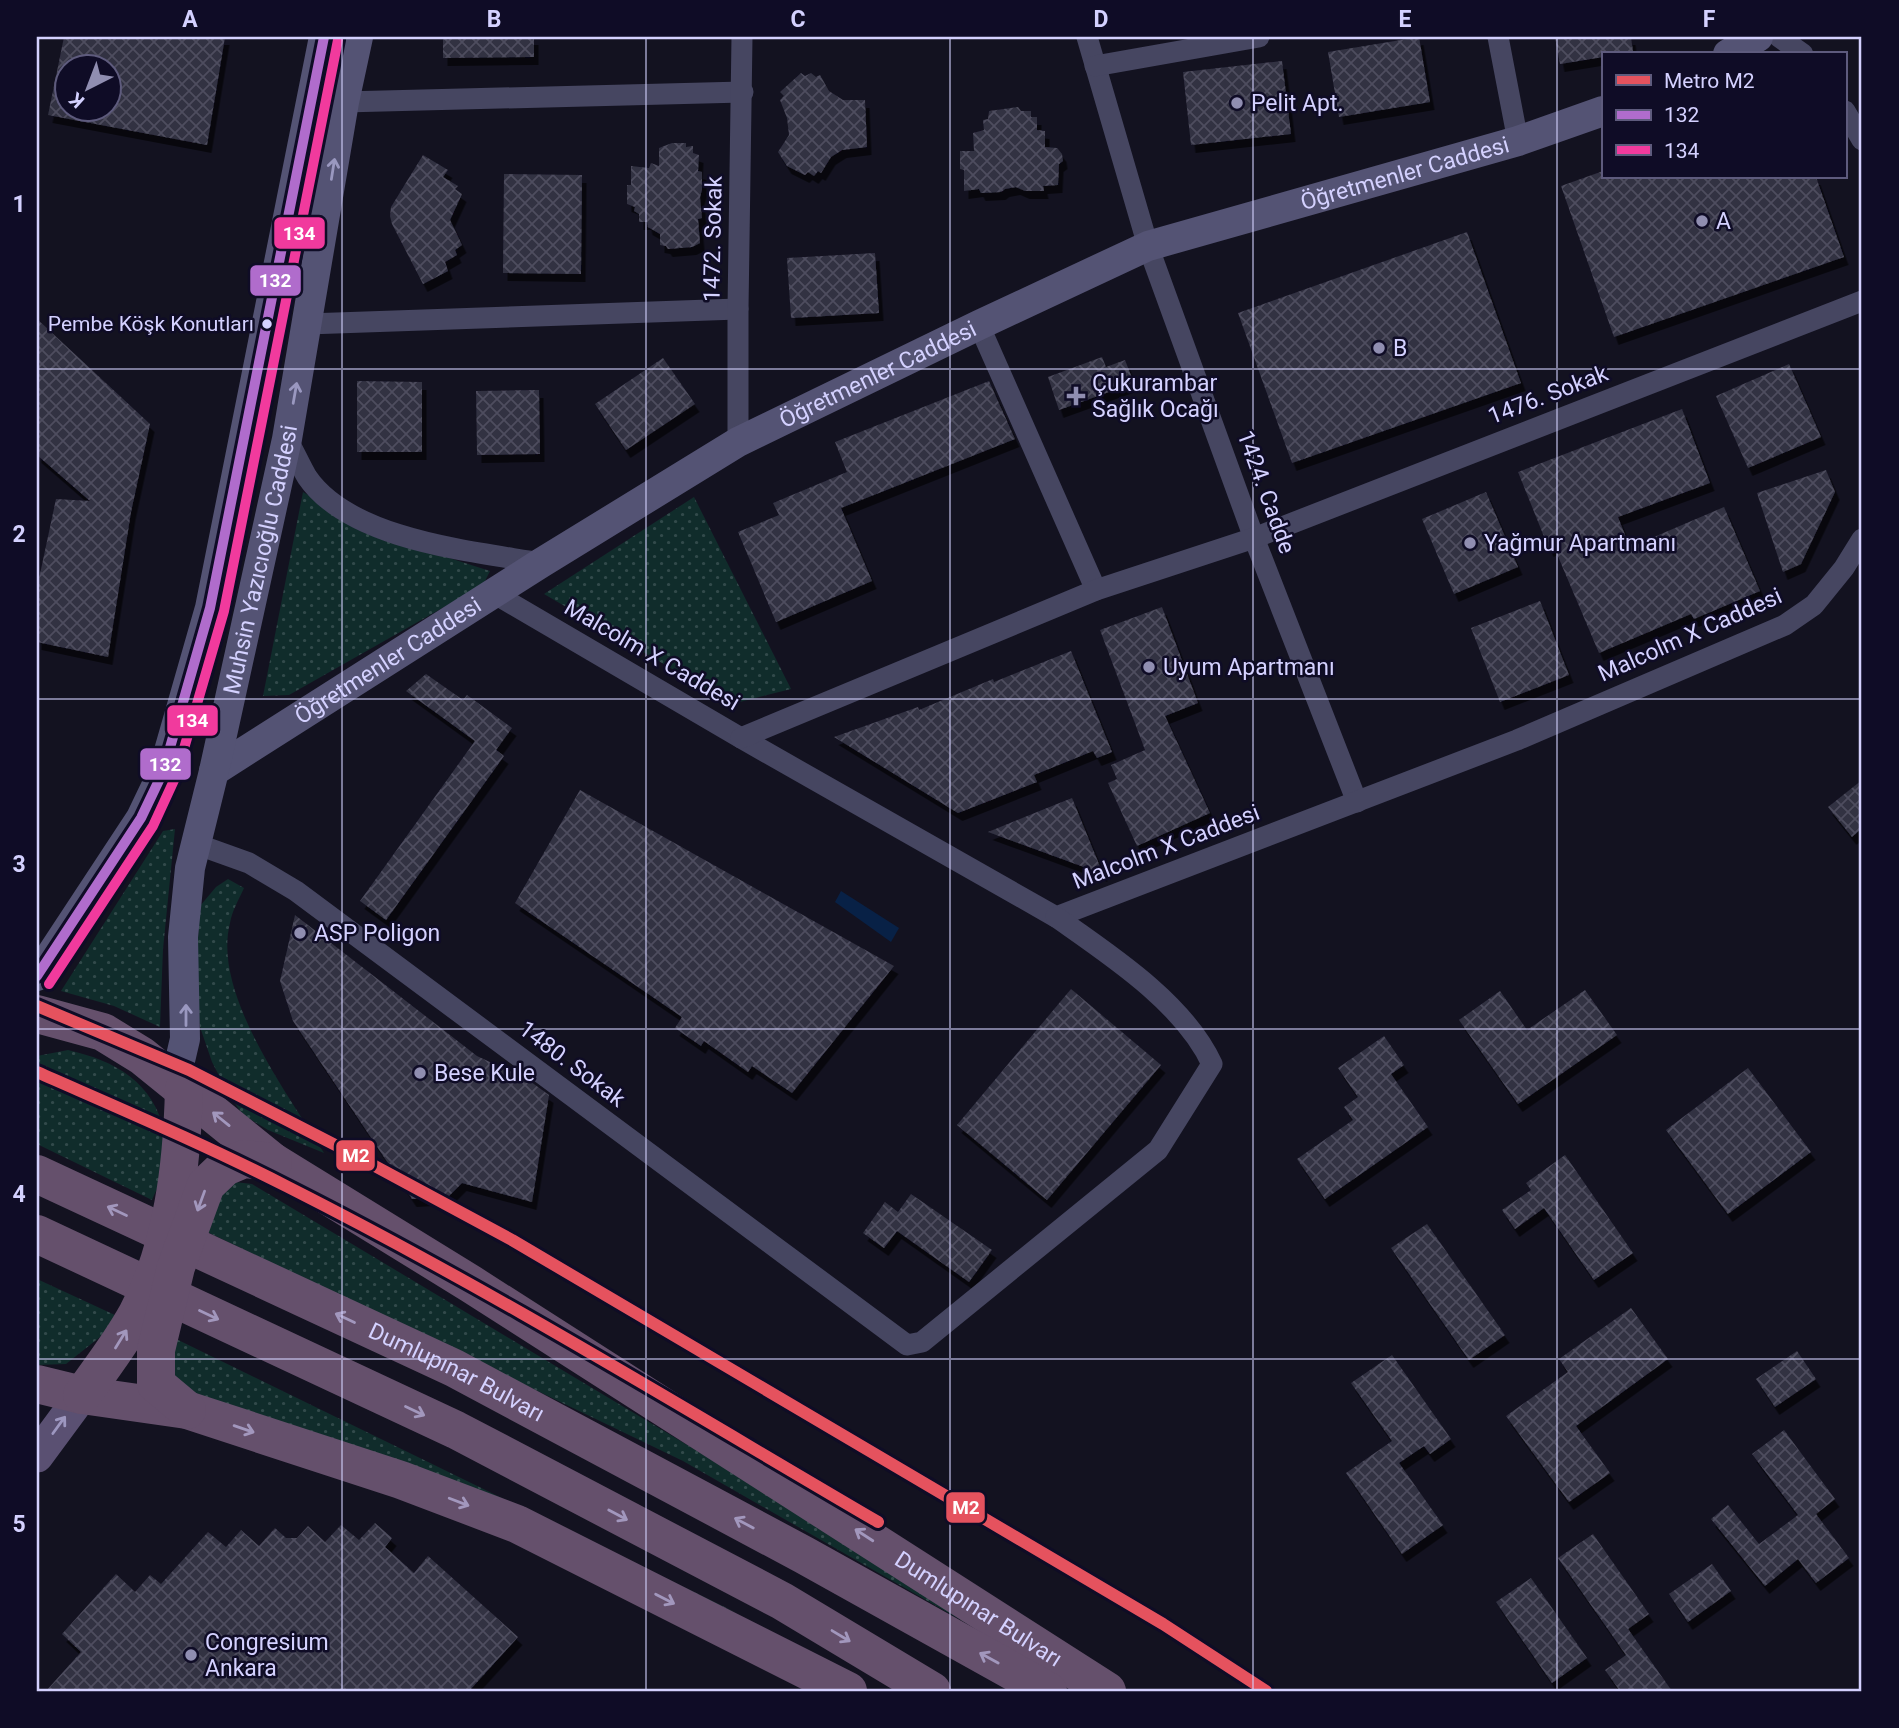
<svg xmlns="http://www.w3.org/2000/svg" width="1899" height="1728" viewBox="0 0 1899 1728" font-family="Roboto,sans-serif">
  <defs>
    <pattern id="green-dots" width="8" height="8" patternUnits="userSpaceOnUse" patternTransform="scale(1.75)"><rect width="8" height="8" fill="#102c2b"/><path d="M2 2h.1M6 6h.1" fill="none" stroke="#324a4b" stroke-width="1.8" stroke-linecap="round"/></pattern>
    <pattern id="building-cross-hatch" width="8" height="8" patternUnits="userSpaceOnUse" patternTransform="scale(1.75)"><rect width="8" height="8" fill="#313042"/><path d="M0 0l8 8M0 8l8-8" fill="none" stroke="#4e4d5e"/></pattern>
    <filter id="shadow"><feDropShadow dx="4.5" dy="8" stdDeviation="0" flood-color="#0009"/></filter>
  </defs>
  <rect width="100%" height="100%" fill="#131220"/>
  <!-- green -->
  <g fill="url(#green-dots)">
    <path d="M303,492L371,533L490,571L483,585L289,695L263,696Z"/>
    <path d="M694,497L791,689L732,704L544,594Z"/>
    <path d="M175,829L163,949L160,1027L114,1006L61,991L163,831Z"/>
    <path d="M228,879L244,888C239,899 232,911 230,923C212,994 288,1094 324,1153L268,1130L243,1115L229,1095L212,1062L200,1027L195,985L200,906L216,887Z"/>
    <path d="M68,1050C116,1061 153,1082 165,1133C166,1139 170,1148 170,1154C169,1167 157,1188 152,1200L37,1144V1056Z"/>
    <path d="M235,1182L252,1184L1041,1657V1666L683,1461L199,1228L208,1199Z"/>
    <path d="M37,1279L117,1316L100,1337L66,1364L37,1365Z"/>
    <path d="M170,1336L737,1613L442,1485L172,1387Z"/>
  </g>
  <!-- water -->
  <path fill="#082146" d="M841,891L899,928L891,942L835,902Z"/>
  <!-- building -->
  <g fill="url(#building-cross-hatch)" fill-rule="evenodd" filter="url(#shadow)">
    <path d="M64,37H225L207,145L48,115ZM66,66H108V108H66Z"/>
    <path d="M443,37H534V57L443,58Z"/>
    <path d="M1419,37L1430,102L1339,117L1328,52Z"/>
    <path d="M1555,37H1631L1633,52L1603,54V57L1560,64Z"/>
    <path d="M1282,61L1291,134L1191,145L1183,72Z"/>
    <path d="M801,73L805,76L811,73L816,77L820,75L829,91L843,100H865L867,147L842,150L831,157L821,173L818,171L814,176L808,172L805,175L787,166L778,152L789,135L787,118L780,100L784,96L780,92Z"/>
    <path d="M1018,107L1021,111H1031V117H1037V130L1045,131V147L1057,148L1062,154L1063,161L1059,164L1058,185L1043,186L1044,191H1025L1016,187L1005,189L1001,192L981,193L979,189L964,191V170L960,169V151H974L973,133L984,130L983,120L988,119L989,111Z"/>
    <path d="M672,143H686V147L693,146V153L699,155L698,171L702,172V190L700,197L702,218L698,219L700,243L692,247L668,249L666,246L660,245V234L648,227L647,222H639V214L634,211L635,207L627,204V185H631V166L649,168L651,163L659,166V148Z"/>
    <path d="M423,155L448,170L443,177L458,186L455,189L462,194L450,220L462,245L455,250L457,255L445,262L448,271L423,284L392,224L390,216L391,207Z"/>
    <path d="M1603,171V177H1816L1844,257L1614,337L1561,186Z"/>
    <path d="M504,174L582,175L581,274L503,273Z"/>
    <path d="M1467,232L1521,383L1292,463L1238,313Z"/>
    <path d="M875,253L879,313L791,318L787,258Z"/>
    <path d="M37,319L150,424L131,512L108,657L37,642V588L56,499L90,501L37,455Z"/>
    <path d="M1102,357L1106,367L1125,360L1134,383L1059,410L1048,377Z"/>
    <path d="M663,358L695,404L626,450L595,404Z"/>
    <path d="M1789,364L1821,437L1748,468L1716,396Z"/>
    <path d="M357,381L422,382V452H357Z"/>
    <path d="M989,381L1015,439L841,508L872,581L776,622L738,532L779,515L773,503L847,472L835,442Z"/>
    <path d="M539,390L540,454L477,455L476,391Z"/>
    <path d="M1682,409L1710,483L1618,517L1629,545L1632,544L1633,546L1724,507L1760,591L1694,619L1691,614L1599,653L1554,547L1549,549L1518,472Z"/>
    <path d="M1826,470L1835,492L1801,564L1783,572L1757,493Z"/>
    <path d="M1486,492L1518,567L1454,594L1422,519Z"/>
    <path d="M1540,601L1569,675L1500,702L1471,628Z"/>
    <path d="M1162,607L1198,703L1165,716L1210,813L1137,846L1108,783L1117,779L1111,765L1145,750L1100,630Z"/>
    <path d="M1071,651L1112,752L1097,758L1093,751L1034,775L1037,782L958,813L834,737L918,707L919,710L993,679L994,682Z"/>
    <path d="M426,674L463,700L467,695L512,728L496,750L504,756L386,920L360,901L475,741L406,691Z"/>
    <path d="M1862,780V828L1852,837L1828,807Z"/>
    <path d="M580,790L894,966L792,1093L752,1066L748,1072L704,1041L701,1046L675,1028L682,1017L515,903Z"/>
    <path d="M1072,798L1103,874L988,832L1042,810Z"/>
    <path d="M295,915L477,1056L527,1079L549,1095L532,1202L462,1183L448,1197L412,1199L293,1021L280,981Z"/>
    <path d="M1071,989L1161,1065L1047,1200L957,1125Z"/>
    <path d="M1585,990L1617,1035L1518,1104L1459,1020L1500,991L1527,1030Z"/>
    <path d="M1384,1036L1404,1065L1391,1074L1428,1127L1325,1199L1297,1159L1353,1120L1344,1107L1358,1097L1338,1068Z"/>
    <path d="M1748,1068L1811,1152L1728,1214L1666,1130Z"/>
    <path d="M1565,1155L1633,1253L1594,1280L1544,1208L1515,1229L1502,1210L1531,1190L1526,1183Z"/>
    <path d="M911,1194L992,1250L969,1282L897,1231L884,1248L863,1233L885,1202L898,1212Z"/>
    <path d="M1427,1224L1505,1335L1469,1360L1391,1248Z"/>
    <path d="M1631,1308L1668,1359L1576,1426L1610,1473L1569,1502L1506,1416L1568,1372L1559,1359Z"/>
    <path d="M1797,1351L1816,1379L1775,1407L1756,1379Z"/>
    <path d="M1392,1355L1451,1439L1430,1454L1424,1446L1399,1463L1443,1525L1402,1554L1346,1473L1392,1441L1351,1383Z"/>
    <path d="M1784,1430L1835,1499L1816,1514L1849,1558L1816,1583L1798,1559L1765,1586L1711,1519L1728,1505L1759,1544L1798,1515L1752,1454Z"/>
    <path d="M375,1523L392,1538L385,1547L414,1573L428,1556L518,1637L469,1691H46L81,1652L62,1634L116,1574L135,1592L150,1575L161,1584L208,1532L226,1547L241,1530L259,1546L275,1528L286,1538H297L308,1526L325,1542L341,1525L359,1540Z"/>
    <path d="M1593,1534L1649,1614L1628,1629L1672,1691H1620L1605,1670L1626,1655L1558,1558Z"/>
    <path d="M1712,1564L1731,1591L1688,1622L1669,1594Z"/>
    <path d="M1531,1578L1587,1658L1552,1683L1496,1602Z"/>
  </g>
  <g fill="none" stroke-linecap="round" stroke-linejoin="round">
    <!-- street -->
    <g stroke="#464661" stroke-width="21">
      <path d="M1087,37L1148,246L1254,538L1357,802"/>
      <path d="M1498,37L1518,141"/>
      <path d="M1779,37L1803,54"/>
      <path d="M1095,66L1259,37"/>
      <path d="M344,102L743,92"/>
      <path d="M1845,111L1862,140"/>
      <path d="M307,324L738,309"/>
      <path d="M979,325L1096,590"/>
      <path d="M287,439C294,451 300,465 307,477C350,540 471,551 541,563"/>
      <path d="M738,442V309L742,37"/>
      <path d="M495,594L741,738L1056,917L1517,740L1785,625L1814,605L1844,568L1862,539"/>
      <path d="M741,738L1096,590L1254,538L1862,301"/>
      <path d="M196,844L249,863L296,891L907,1345L922,1342L1158,1150L1212,1064C1184,1003 1110,955 1056,917"/>
    </g>
    <!-- secondary -->
    <g stroke="#545374" stroke-width="30">
      <path d="M1728,54L1758,37"/>
      <path id="s1" d="M214,771L541,563L738,442L979,325L1148,246L1518,141L1603,111"/>
      <path d="M37,976L141,818L163,772L210,608L324,37"/>
      <path id="s2" d="M175,1082L185,1039L183,937L190,868L214,771L287,439L344,102L358,37"/>
    </g>
    <!-- primary -->
    <path stroke="#5a5072" stroke-width="33" d="M37,1456L82,1395"/>
    <!-- highway -->
    <g stroke="#65506c" stroke-width="38">
      <path id="s3" d="M37,1014L103,1032L142,1056L273,1162L471,1284L1107,1691"/>
      <path id="s4" d="M37,1174L454,1368L804,1555L1048,1691"/>
      <path d="M37,1234L456,1430L782,1601L932,1691"/>
      <path d="M37,1384L82,1395L187,1410L401,1480L517,1524L848,1691"/>
      <path d="M82,1395C101,1369 121,1343 137,1314C173,1246 182,1165 184,1089"/>
      <path d="M187,1410L156,1384V1350L176,1267L206,1185L225,1167L244,1159L273,1162"/>
    </g>
    <!-- bus-1 casing -->
    <g stroke="#0f0c26" stroke-width="16">
      <path id="bus-1" d="M37,976L141,818L163,772L210,608L324,37"/>
    </g>
    <!-- bus-2 casing -->
    <g stroke="#0f0c26" stroke-width="16">
      <path id="bus-2" d="M49,984L153,826L176,776L224,611L338,40"/>
    </g>
    <!-- bus-1 -->
    <use href="#bus-1" stroke="#b06ccc" stroke-width="10"/>
    <!-- bus-2 -->
    <use href="#bus-2" stroke="#f13a9d" stroke-width="10"/>
    <!-- metro-1 casing -->
    <g stroke="#0f0c26" stroke-width="18">
      <g id="metro-1">
        <path d="M37,1006L189,1070L347,1151L512,1240L1163,1624L1266,1691"/>
        <path d="M37,1072C121,1109 206,1145 288,1187C490,1289 683,1408 878,1522"/>
      </g>
    </g>
    <!-- metro-1 -->
    <use href="#metro-1" stroke="#e5525e" stroke-width="12"/>
  </g>
  <!-- one-way arrows -->
  <defs><path id="oneway-shaft" d="M-6 0H5M1.5-3L5.5 0L1.5 3" fill="none" stroke-width="1.6" stroke-linecap="round" stroke-linejoin="round" transform="scale(1.75)"/></defs>
  <g stroke="#9a98c0">
    <use href="#oneway-shaft" transform="translate(333 169) rotate(-81)"/>
    <use href="#oneway-shaft" transform="translate(295 393) rotate(-80)"/>
    <use href="#oneway-shaft" transform="translate(186 1015) rotate(-90)"/>
  </g>
  <g stroke="#a297bd">
    <use href="#oneway-shaft" transform="translate(221 1119) rotate(-141)"/>
    <use href="#oneway-shaft" transform="translate(201 1201) rotate(110)"/>
    <use href="#oneway-shaft" transform="translate(117 1211) rotate(-155)"/>
    <use href="#oneway-shaft" transform="translate(209 1315) rotate(25)"/>
    <use href="#oneway-shaft" transform="translate(345 1318) rotate(-155)"/>
    <use href="#oneway-shaft" transform="translate(121 1339) rotate(-58)"/>
    <use href="#oneway-shaft" transform="translate(415 1411) rotate(25)"/>
    <use href="#oneway-shaft" transform="translate(244 1429) rotate(19)"/>
    <use href="#oneway-shaft" transform="translate(459 1502) rotate(21)"/>
    <use href="#oneway-shaft" transform="translate(618 1515) rotate(28)"/>
    <use href="#oneway-shaft" transform="translate(744 1523) rotate(-152)"/>
    <use href="#oneway-shaft" transform="translate(864 1535) rotate(-147)"/>
    <use href="#oneway-shaft" transform="translate(665 1599) rotate(27)"/>
    <use href="#oneway-shaft" transform="translate(841 1636) rotate(31)"/>
    <use href="#oneway-shaft" transform="translate(989 1658) rotate(-151)"/>
  </g>
  <use stroke="#9d97c0" href="#oneway-shaft" transform="translate(59 1425) rotate(-54)"/>
  <!-- grid -->
  <path fill="none" stroke="#d4d1ff" stroke-width="2" stroke-opacity="0.55" d="M342,37V1691M646,37V1691M950,37V1691M1253,37V1691M1557,37V1691M37,369H1862M37,699H1862M37,1029H1862M37,1359H1862"/>
  <!-- markers -->
  <g fill="#908eb1" stroke="#0f0c26" stroke-width="2.5">
    <circle cx="1237" cy="103" r="7"/>
    <circle cx="1702" cy="221" r="7"/>
    <circle cx="1379" cy="348" r="7"/>
    <path d="M1072.5 385.5h7v7h7v7h-7v7h-7v-7h-7v-7h7z"/>
    <circle cx="1470" cy="543" r="7"/>
    <circle cx="1149" cy="667" r="7"/>
    <circle cx="300" cy="933" r="7"/>
    <circle cx="420" cy="1073" r="7"/>
    <circle cx="191" cy="1655" r="7"/>
  </g>
  <circle fill="#d4d1ff" stroke="#0f0c26" stroke-width="2.5" cx="267" cy="324" r="6"/>
  <g text-anchor="middle" dominant-baseline="central" stroke-width="5" stroke-linejoin="round" paint-order="stroke">
    <!-- bus labels -->
    <g font-size="21" fill="#d4d1ff" stroke="#0f0c26" text-anchor="end">
      <text x="254" y="324">Pembe Köşk Konutları</text>
    </g>
    <!-- poi labels -->
    <g font-size="23" fill="#d4d1ff" stroke="#0f0c26" text-anchor="start">
      <text x="1251" y="103">Pelit Apt.</text>
      <text x="1716" y="221">A</text>
      <text x="1393" y="348">B</text>
      <text x="1092" y="383">Çukurambar<tspan x="1092" dy="26">Sağlık Ocağı</tspan></text>
      <text x="1484" y="543">Yağmur Apartmanı</text>
      <text x="1163" y="667">Uyum Apartmanı</text>
      <text x="314" y="933">ASP Poligon</text>
      <text x="434" y="1073">Bese Kule</text>
      <text x="205" y="1642">Congresium<tspan x="205" dy="26">Ankara</tspan></text>
    </g>
    <!-- street labels -->
    <g font-size="23" fill="#d4d1ff" stroke="#0f0c26">
      <text stroke="none"><textPath href="#s1" startOffset="1340">Öğretmenler Caddesi</textPath></text>
      <text transform="translate(713 239) rotate(-89)">1472. Sokak</text>
      <text stroke="none"><textPath href="#s1" startOffset="774">Öğretmenler Caddesi</textPath></text>
      <text transform="translate(1548 395) rotate(-21)">1476. Sokak</text>
      <text transform="translate(1266 492) rotate(70)">1424. Cadde</text>
      <text stroke="none"><textPath href="#s2" startOffset="532">Muhsin Yazıcıoğlu Caddesi</textPath></text>
      <text transform="translate(1690 635) rotate(-24)">Malcolm X Caddesi</text>
      <text transform="translate(652 655) rotate(30)">Malcolm X Caddesi</text>
      <text stroke="none"><textPath href="#s1" startOffset="206">Öğretmenler Caddesi</textPath></text>
      <text transform="translate(1166 847) rotate(-21)">Malcolm X Caddesi</text>
      <text transform="translate(572 1064) rotate(37)">1480. Sokak</text>
      <text stroke="none"><textPath href="#s4" startOffset="464">Dumlupınar Bulvarı</textPath></text>
      <text stroke="none"><textPath href="#s3" startOffset="1118">Dumlupınar Bulvarı</textPath></text>
    </g>
  </g>
  <g stroke="#0f0c26" stroke-width="2.5">
    <rect x="273" y="216" width="53" height="34" rx="7" fill="#f13a9d"/>
    <rect x="249" y="264" width="53" height="33" rx="7" fill="#b06ccc"/>
    <rect x="166" y="704" width="53" height="33" rx="7" fill="#f13a9d"/>
    <rect x="139" y="747" width="53" height="34" rx="7" fill="#b06ccc"/>
    <rect x="335" y="1139" width="41" height="33" rx="7" fill="#e5525e"/>
    <rect x="945" y="1491" width="41" height="33" rx="7" fill="#e5525e"/>
  </g>
  <g font-size="19" text-anchor="middle" font-weight="bold" fill="#fff">
    <text x="299" y="240">134</text>
    <text x="275" y="287">132</text>
    <text x="192" y="727">134</text>
    <text x="165" y="771">132</text>
    <text x="356" y="1162">M2</text>
    <text x="966" y="1514">M2</text>
  </g>
  <!-- border -->
  <rect width="1899" height="1728" fill="none" stroke="#0f0c26" stroke-width="77"/>
  <!-- legend -->
  <rect x="1602" y="52" width="245" height="126" fill="#0f0c26" stroke="#5e5b7d" stroke-width="2"/>
  <rect x="1616" y="75" width="35" height="10" fill="#e5525e" stroke="#5e5b7d" stroke-width="2"/>
  <text x="1664" y="88" font-size="21" fill="#d4d1ff">Metro M2</text>
  <rect x="1616" y="110" width="35" height="10" fill="#b06ccc" stroke="#5e5b7d" stroke-width="2"/>
  <text x="1664" y="122" font-size="21" fill="#d4d1ff">132</text>
  <rect x="1616" y="145" width="35" height="10" fill="#f13a9d" stroke="#5e5b7d" stroke-width="2"/>
  <text x="1664" y="158" font-size="21" fill="#d4d1ff">134</text>
  <!-- north arrow -->
  <g transform="translate(88 88) rotate(222)"><circle r="33" fill="#0f0c26" stroke="#5e5b7d" stroke-width="2"/>
  <path d="M0-5L12 26L0 18L-12 26Z" fill="#908eb1"/>
  <text y="-10" font-size="19" font-weight="bold" text-anchor="middle" fill="#d4d1ff">K</text>
  </g>
  <rect x="38" y="38" width="1822" height="1652" fill="none" stroke="#d4d1ff" stroke-width="2.5"/>
  <g font-size="23" text-anchor="middle" font-weight="bold" fill="#d4d1ff">
    <text x="190" y="27">A</text>
    <text x="494" y="27">B</text>
    <text x="798" y="27">C</text>
    <text x="1101" y="27">D</text>
    <text x="1405" y="27">E</text>
    <text x="1709" y="27">F</text>
    <text x="19" y="212">1</text>
    <text x="19" y="542">2</text>
    <text x="19" y="872">3</text>
    <text x="19" y="1202">4</text>
    <text x="19" y="1532">5</text>
  </g>
</svg>
